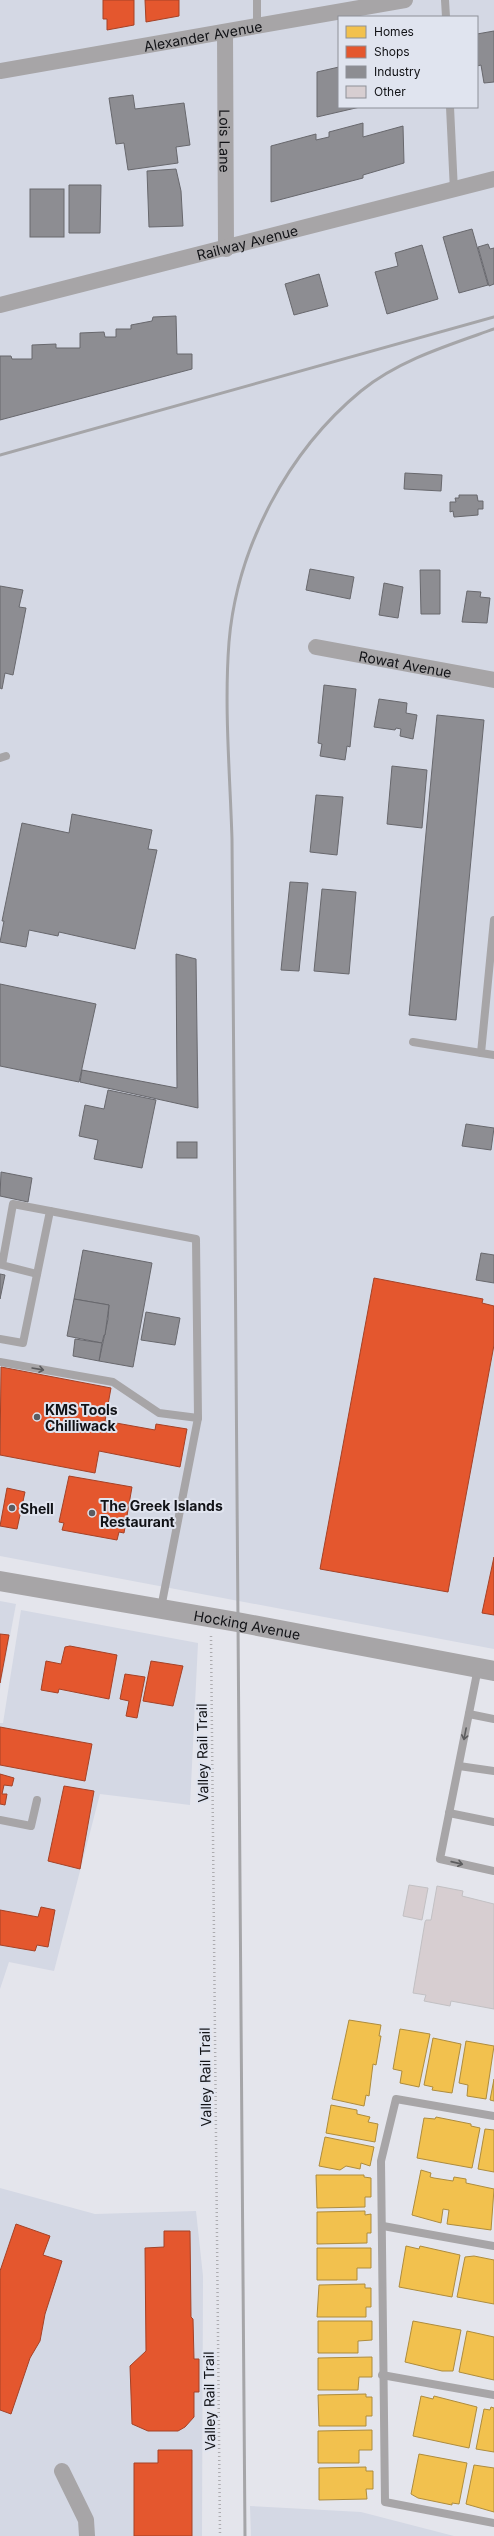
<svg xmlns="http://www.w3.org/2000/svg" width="494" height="2536" viewBox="0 0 494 2536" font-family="Inter,sans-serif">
  <rect width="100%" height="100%" fill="#e4e5ec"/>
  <!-- built -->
  <g fill="#d4d8e4" fill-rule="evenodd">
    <path d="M0,0H494V1649L0,1556ZM339,17H477V107H339Z"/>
    <path d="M0,1601L16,1604L0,1689Z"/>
    <path d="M21,1610L198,1643L190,1805L100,1794L54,1971L9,1962L0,1989V1723H3Z"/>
    <path d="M0,2188L95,2214L196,2211L203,2276L202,2536H0Z"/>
    <path d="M250,2506L361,2512L454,2536H251Z"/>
  </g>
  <!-- homes -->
  <g fill="#f2c14e" stroke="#ae8c3d">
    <path d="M349,2020L381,2025L379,2036H381L376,2065L373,2064L369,2096L366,2095L364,2106L332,2099Z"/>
    <path d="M400,2029L430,2034L419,2087L400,2083L402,2071L393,2069Z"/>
    <path d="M433,2038L461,2044L452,2093L432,2090L433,2087L424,2085Z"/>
    <path d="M466,2041L494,2046L486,2099L467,2096L468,2085L459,2083Z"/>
    <path d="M494,2079V2101L490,2100Z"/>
    <path d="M331,2105L357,2110V2114L370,2117L368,2122L378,2124L375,2142L326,2133Z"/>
    <path d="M436,2117L471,2124V2126L480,2128L472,2168L417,2158L424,2118L435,2119Z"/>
    <path d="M485,2129L494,2130V2172L478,2169Z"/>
    <path d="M325,2137L374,2147L370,2166L361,2163L360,2169L346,2166L340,2170L319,2166Z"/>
    <path d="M421,2170L431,2173L430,2177L434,2178L453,2181L454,2177L466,2179V2183L494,2189L491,2230L447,2224L449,2210L443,2209L441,2223L412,2215Z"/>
    <path d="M316,2175H364V2177L371,2178V2197H365V2207L317,2208Z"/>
    <path d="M365,2211V2215L371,2214V2233H367V2243L317,2244V2212Z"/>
    <path d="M406,2246L419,2249L420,2246L460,2255L452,2297L399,2287Z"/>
    <path d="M317,2248H371V2268H357V2280H317Z"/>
    <path d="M474,2256L494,2260V2304L457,2297L465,2257Z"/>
    <path d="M365,2284V2288H371V2307H366V2317H317L319,2285Z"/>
    <path d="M318,2321H372V2340L358,2341V2353H318Z"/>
    <path d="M413,2321L461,2330L453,2371H442L405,2362Z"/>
    <path d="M467,2331L494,2337V2380L459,2372Z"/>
    <path d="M372,2357V2377H359L358,2390H318V2358Z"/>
    <path d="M366,2394V2397H372V2416H366V2426H319L318,2395Z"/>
    <path d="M421,2396L433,2399L434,2396L477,2407L469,2448L413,2436Z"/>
    <path d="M491,2407L494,2408V2452L476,2449L484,2409L490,2410Z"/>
    <path d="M372,2430V2450H359V2463H318V2431Z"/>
    <path d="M419,2454L467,2463L459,2504L452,2503V2505L418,2498L411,2494Z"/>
    <path d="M474,2465L494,2468V2512L466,2504Z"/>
    <path d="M366,2467V2471H373V2489H366L367,2499L319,2500V2468Z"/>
  </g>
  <!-- shops -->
  <g fill="#e4572e" stroke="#a54227">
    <path d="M103,0H134V25L107,30V19H103Z"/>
    <path d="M145,0H179V16L146,22Z"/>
    <path d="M374,1278L483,1299L482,1303L494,1306V1345L448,1592L320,1569Z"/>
    <path d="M1,1367L111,1388L105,1421L155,1430L156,1424L187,1429L180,1467L99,1451L95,1473L0,1455Z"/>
    <path d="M69,1476L132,1487L124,1533L119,1532L117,1540L62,1530L64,1523L59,1522Z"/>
    <path d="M7,1488L25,1492L17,1529L0,1526Z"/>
    <path d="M494,1557V1615L482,1613Z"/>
    <path d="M0,1634L9,1635L0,1683Z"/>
    <path d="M70,1646L117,1655L109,1699L59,1689L58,1693L41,1690L46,1661L61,1664L65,1647Z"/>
    <path d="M151,1661L183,1666L173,1706L143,1701Z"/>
    <path d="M125,1674L145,1677L137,1718L126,1716L129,1701L120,1699Z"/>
    <path d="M0,1727L92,1744L85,1781L0,1765Z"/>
    <path d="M0,1774L14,1778L12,1786L4,1785L2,1794H7L5,1805L0,1804Z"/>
    <path d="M64,1786L94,1791L80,1869L48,1861Z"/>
    <path d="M41,1907L55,1910L48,1947L37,1945L35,1951L0,1945V1910L38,1917Z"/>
    <path d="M16,2224L50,2236L43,2255L62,2261L45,2314L40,2341L30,2358L11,2414L0,2410V2271Z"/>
    <path d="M164,2231H190L191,2317L193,2319L194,2359H199V2392H194V2417L185,2427L178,2431H148L132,2424L130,2366L146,2351L145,2248L164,2247Z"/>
    <path d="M158,2450H192V2536H134V2463H158Z"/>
  </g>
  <!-- industry -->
  <g fill="#8d8d92" stroke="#68686d">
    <path d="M494,31V82L484,83L481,65L477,66V34Z"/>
    <path d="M339,67V107H360L317,117V72Z"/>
    <path d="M133,95L135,109L184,103L190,145L176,147L178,163L128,170L124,143L116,144L109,98Z"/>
    <path d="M363,123V137L403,126L404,163L363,175V178L271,202V146L316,134V140L329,137V132Z"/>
    <path d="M176,169L181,191L183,226L149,227L147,171Z"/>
    <path d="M69,185H101L100,233H69Z"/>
    <rect x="30" y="189" width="34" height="48"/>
    <path d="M472,229L488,285L459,293L443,237Z"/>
    <path d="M488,244L490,249L494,248V284L489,286L478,247Z"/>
    <path d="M422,245L438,299L387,314L375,272L398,266L395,253Z"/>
    <path d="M319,274L328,306L294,315L285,284Z"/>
    <path d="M176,316L177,354H192V369L0,420V356H11L12,359H32V345L56,344V348H80V333L104,332L105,337H116V329H131V325L152,321L153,317Z"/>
    <path d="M405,473L442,475L441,491L404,489Z"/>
    <path d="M459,495H477L478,501H483V509H478V515L454,517L453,511L450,512V502H456L455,498H459Z"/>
    <path d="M310,569L354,577L350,599L306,590Z"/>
    <path d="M420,570H440V614H421Z"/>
    <path d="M384,583L403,587L398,618L379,615Z"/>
    <path d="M0,586L23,590L19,607L26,608L13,675L5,673L2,689L0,688Z"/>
    <path d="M467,591L481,592L480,597L490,598L487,623L462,622Z"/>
    <path d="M324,685L356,689L350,747L347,746L345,760L320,756L322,744L318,743Z"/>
    <path d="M379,699L407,703L406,713L417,715L413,739L400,736L401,729L396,728L395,730L374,727Z"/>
    <path d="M437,715L484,720L456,1020L409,1015Z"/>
    <path d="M392,766L427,770L422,828L387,824Z"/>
    <path d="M316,795L343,797L337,855L310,852Z"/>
    <path d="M72,814L152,830L148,849L157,850L135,949L59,932L58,936L29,930L26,947L0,942L4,921H2L22,823L69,833Z"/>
    <path d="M290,882L308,883L299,971L281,970Z"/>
    <path d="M322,889L356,892L349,974L314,971Z"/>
    <path d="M176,954L196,959L198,1108L80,1082L82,1070L177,1088Z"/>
    <path d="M0,984L96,1004L79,1082L0,1066Z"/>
    <path d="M108,1090L156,1100L142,1168L94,1159L98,1140L79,1136L85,1105L104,1109Z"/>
    <path d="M466,1124L494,1128L491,1150L462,1146Z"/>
    <rect x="177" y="1142" width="20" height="16"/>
    <path d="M1,1172L32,1178L28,1202L0,1196Z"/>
    <path d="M83,1250L152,1263L133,1367L99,1361L108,1319L109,1305L74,1299Z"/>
    <path d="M481,1253L494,1255V1283L476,1280Z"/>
    <path d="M0,1274L5,1275L0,1299Z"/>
    <path d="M74,1299L109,1305L105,1335H104L102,1343L67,1336Z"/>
    <path d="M146,1312L180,1318L175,1345L141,1340Z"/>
    <path d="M75,1339L102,1343L99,1361L73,1356Z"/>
  </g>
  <!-- building -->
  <g fill="#d7ced1" stroke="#c2c0c3">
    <path d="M409,1885L428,1888L422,1920L403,1916Z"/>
    <path d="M437,1886L463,1891L462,1896L494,1904V2009L451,2001L450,2006L424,2001L426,1995L413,1993L425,1922L426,1920H431Z"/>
  </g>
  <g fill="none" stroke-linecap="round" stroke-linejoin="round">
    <!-- path -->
    <path stroke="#adacb0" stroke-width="2.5" stroke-dasharray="1 3" stroke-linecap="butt" d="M211,1636L220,2536"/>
    <!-- service -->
    <g stroke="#a7a5a7" stroke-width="8">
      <path d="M257,0V27"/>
      <path d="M445,0L446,17"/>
      <path d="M450,107L454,191"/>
      <path d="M0,758L6,756"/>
      <path d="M494,920L481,1053L494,1055"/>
      <path d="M413,1042L481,1053"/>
      <path d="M37,1274L2,1265L13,1204L50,1211"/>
      <path d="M0,1339L23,1343L50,1211L196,1239L198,1418"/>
      <path d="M0,1362L113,1382L159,1413L198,1418L161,1608"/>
      <path d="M478,1668L440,1859L494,1871"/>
      <path d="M469,1714L494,1719"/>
      <path d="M459,1766L494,1771"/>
      <path d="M449,1813L494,1822"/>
      <path d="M0,1820L31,1826L37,1800"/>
      <path d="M494,2116L396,2099L381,2161L385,2502L494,2523"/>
      <path d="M383,2226L494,2246"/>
      <path d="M382,2375L494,2395"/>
    </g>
    <!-- minor -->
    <g stroke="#a7a5a7" stroke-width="16">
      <path id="s1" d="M225,32L226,249"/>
      <path id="s2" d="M0,71L405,0"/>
      <path id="s3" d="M0,305L494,179"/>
      <path id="s4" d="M316,647L494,680"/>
      <path d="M62,2471L86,2520L87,2536"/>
    </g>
    <!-- tertiary -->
    <path stroke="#a7a5a7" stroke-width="20" id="s5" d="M0,1581L237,1622L494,1671"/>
    <!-- rail -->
    <g stroke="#a5a5a8" stroke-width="3">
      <path d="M0,455L494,317"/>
      <path d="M245,2536L232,839C230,774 224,707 229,642C237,547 288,451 361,391C399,360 449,345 494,329"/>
    </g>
  </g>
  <!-- one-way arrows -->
  <defs><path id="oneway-shaft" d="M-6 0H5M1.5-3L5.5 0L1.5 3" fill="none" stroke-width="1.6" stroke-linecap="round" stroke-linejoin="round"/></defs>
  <g stroke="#5c5c5e">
    <use href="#oneway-shaft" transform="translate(38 1369) rotate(10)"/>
    <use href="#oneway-shaft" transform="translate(465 1734) rotate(101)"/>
    <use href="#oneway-shaft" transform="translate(457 1863) rotate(13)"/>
  </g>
  <!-- markers -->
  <g fill="#5b5c61" stroke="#e0e4ef" stroke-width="1.5">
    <circle cx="37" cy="1417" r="4"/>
    <circle cx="12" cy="1508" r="4"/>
    <circle cx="92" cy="1513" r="4"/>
  </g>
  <g text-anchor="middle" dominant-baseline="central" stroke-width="4" stroke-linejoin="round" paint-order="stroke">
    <!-- street labels -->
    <g font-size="14" fill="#111216" stroke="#e0e4ef">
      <text stroke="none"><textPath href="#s2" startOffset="206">Alexander Avenue</textPath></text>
      <text stroke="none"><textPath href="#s1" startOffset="109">Lois Lane</textPath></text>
      <text stroke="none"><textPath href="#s3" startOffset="255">Railway Avenue</textPath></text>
      <text stroke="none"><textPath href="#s4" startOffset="91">Rowat Avenue</textPath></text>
      <text stroke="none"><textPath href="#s5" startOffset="251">Hocking Avenue</textPath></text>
      <text transform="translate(202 1753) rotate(-91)">Valley Rail Trail</text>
      <text transform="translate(205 2077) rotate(-91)">Valley Rail Trail</text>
      <text transform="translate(209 2401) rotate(-91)">Valley Rail Trail</text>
    </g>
    <!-- poi labels -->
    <g font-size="14" font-weight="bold" fill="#111216" stroke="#e0e4ef" text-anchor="start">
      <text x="45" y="1409">KMS Tools<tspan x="45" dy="16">Chilliwack</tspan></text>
      <text x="100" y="1505">The Greek Islands<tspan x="100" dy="16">Restaurant</tspan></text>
      <text x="20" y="1508">Shell</text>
    </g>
  </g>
  <!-- legend -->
  <rect x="338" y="16" width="140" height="92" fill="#e0e4ef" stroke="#8d9098"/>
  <rect x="346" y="26" width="20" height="12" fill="#f2c14e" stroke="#8d9098"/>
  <text x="374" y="36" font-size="12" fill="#111216">Homes</text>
  <rect x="346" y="46" width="20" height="12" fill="#e4572e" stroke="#8d9098"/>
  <text x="374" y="56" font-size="12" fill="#111216">Shops</text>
  <rect x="346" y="66" width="20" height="12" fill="#8d8d92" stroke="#8d9098"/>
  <text x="374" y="76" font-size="12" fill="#111216">Industry</text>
  <rect x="346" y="86" width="20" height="12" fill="#d7ced1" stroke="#8d9098"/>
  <text x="374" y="96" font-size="12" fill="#111216">Other</text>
</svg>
